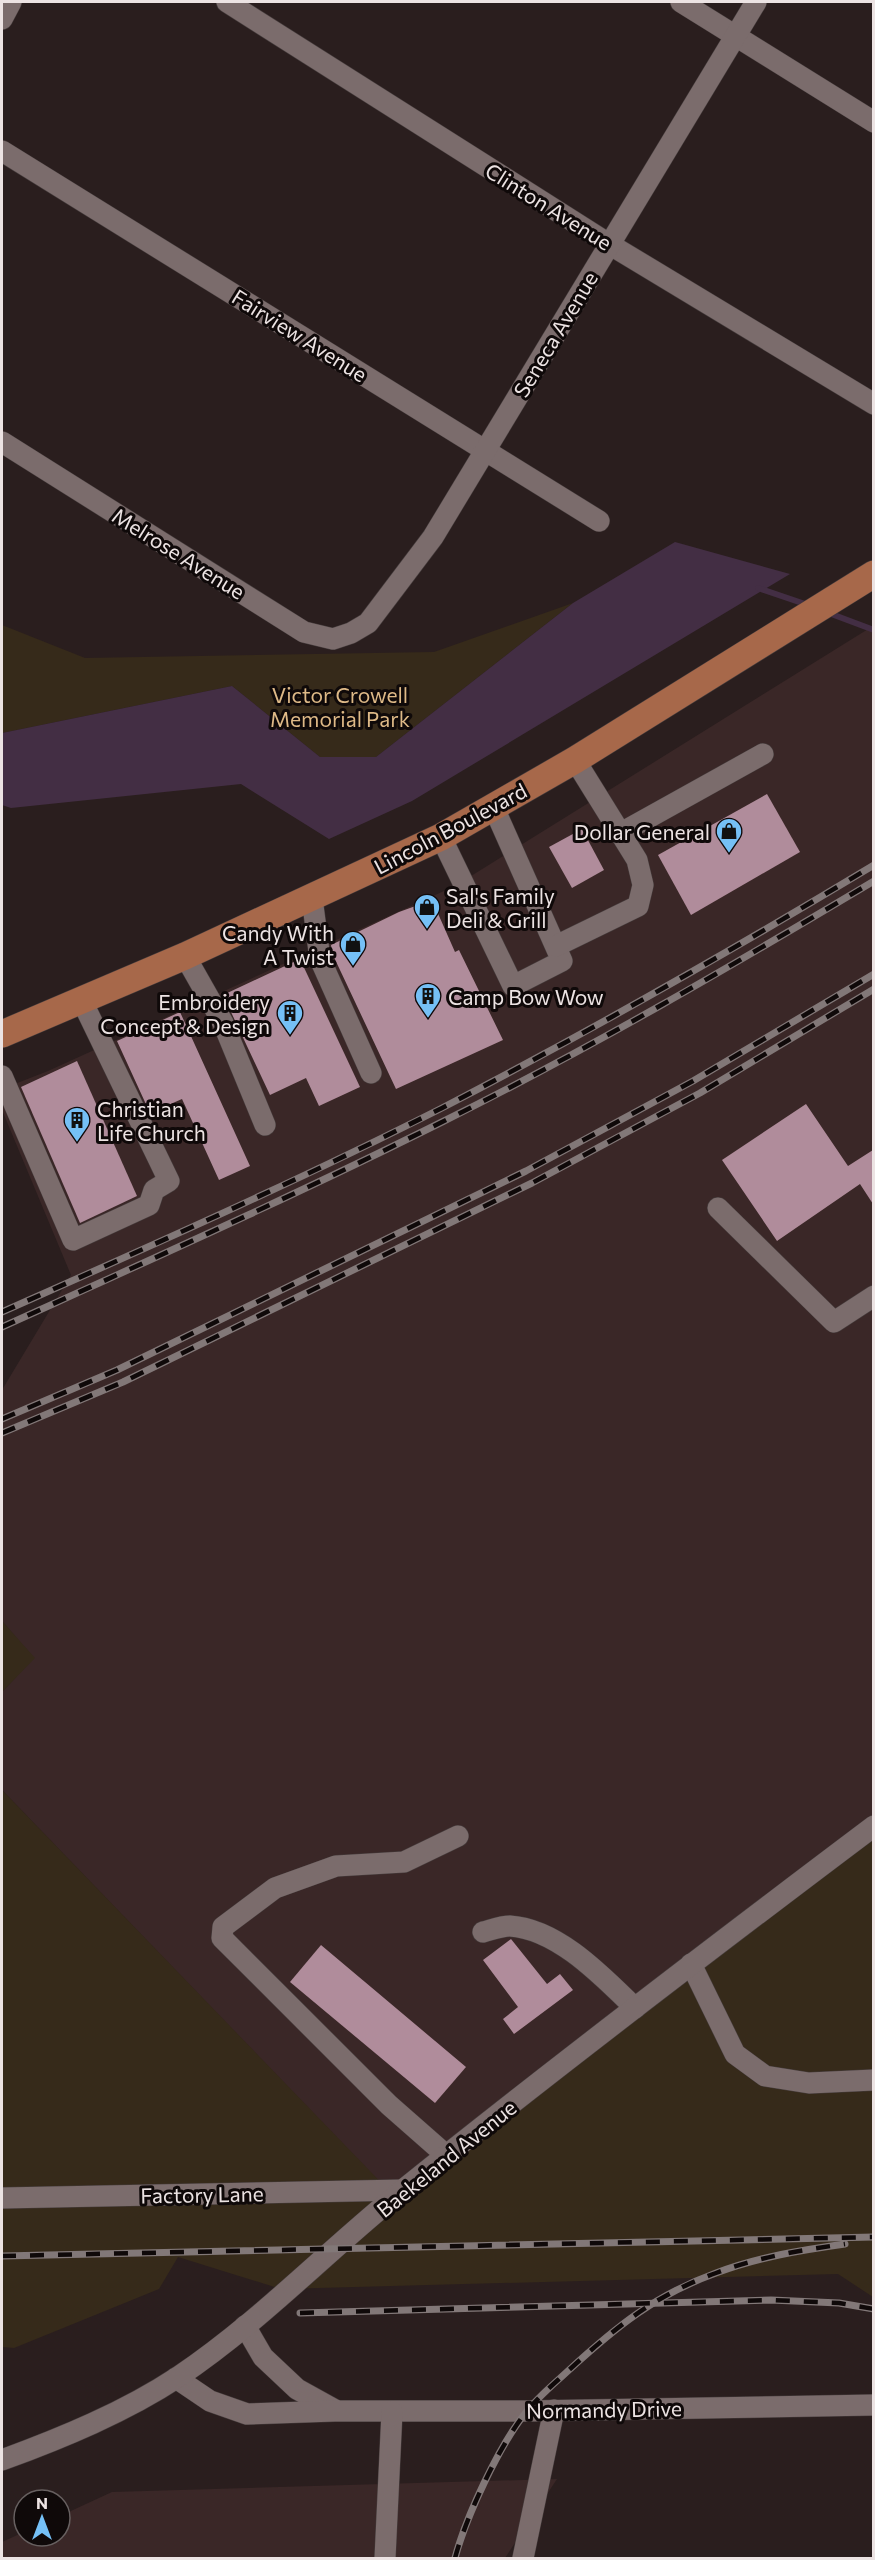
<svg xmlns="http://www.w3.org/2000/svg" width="875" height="2560" viewBox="0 0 875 2560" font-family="Commissioner,sans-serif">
  <rect width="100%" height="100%" fill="#2a1e1e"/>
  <!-- built -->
  <g fill="#3a2727">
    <path d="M873,626V1819L397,2200L2,1790V1692L34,1658L2,1621V1390L71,1275L2,1110V1089L48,1071L455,886Z"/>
    <path d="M557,2479L505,2558H2V2542L24,2532V2536H60V2516L112,2492Z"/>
  </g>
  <!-- green -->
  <g fill="#362a1a">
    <path d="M573,603L376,757H320L232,686L2,733V625L85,658L434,652Z"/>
    <path d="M2,1621L35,1658L2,1692Z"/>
    <path d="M2,1790L397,2199L873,1819V2297L838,2274L281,2289L178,2257L159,2289L14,2348L2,2347Z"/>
  </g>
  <!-- water -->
  <path fill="#432e44" d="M675,542L790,574L412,801L329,839L241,784L11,808L2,805V733L232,686L320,757H376L573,603Z"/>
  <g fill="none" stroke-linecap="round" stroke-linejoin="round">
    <!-- stream -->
    <g stroke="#432e44" stroke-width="6">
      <path d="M758,588L808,605"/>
      <path d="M826,612L874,630"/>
    </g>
  </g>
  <!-- building -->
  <g fill="#b08c9b">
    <path d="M767,794L800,852L691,915L658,855Z"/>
    <path d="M582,829L604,870L572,888L549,847Z"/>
    <path d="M432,900L455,952L459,950L503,1040L396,1089L332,953L331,945L399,912Z"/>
    <path d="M300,959L360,1087L319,1106L306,1078L270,1095L223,995Z"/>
    <path d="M180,1012L250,1166L219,1180L182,1099L150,1113L117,1041Z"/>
    <path d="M77,1061L137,1196L80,1223L21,1087Z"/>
    <path d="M806,1104L848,1166L873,1150V1204L860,1184L777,1241L722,1160Z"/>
    <path d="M511,1939L547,1984L560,1974L573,1990L514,2034L503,2019L518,2007L483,1960Z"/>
    <path d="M321,1945L466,2067L435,2103L290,1982Z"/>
  </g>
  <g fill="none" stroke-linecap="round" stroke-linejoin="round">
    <!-- minor casing -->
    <g stroke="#463d3d" stroke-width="22">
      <g id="minor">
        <path d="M227,2L609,244L874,404"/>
        <path d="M681,2L874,122"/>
        <path d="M2,19L11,2"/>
        <path d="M2,151L599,521"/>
        <path d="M2,442L304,632L333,639L351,633L368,623L433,537L756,2"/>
        <path d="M621,833L763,754"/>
        <path d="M441,837L513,986L562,961L494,808"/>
        <path d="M312,898L320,959L371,1073"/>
        <path d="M556,946L638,906L643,885L637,860L575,760"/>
        <path d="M185,956L223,1023L265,1125"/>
        <path d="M2,1076L73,1240L149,1205L154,1190L169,1181L82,1001"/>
        <path d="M718,1208L834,1322L874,1296"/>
        <path d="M483,1932C491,1930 501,1926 510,1926C558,1929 603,1977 635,2008"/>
        <path d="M691,1964L735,2054L765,2076L809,2083L874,2080"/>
        <path d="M447,2156L389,2105L222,1938L223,1927L275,1888L336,1866L404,1862L458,1836"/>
        <path d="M2,2198L403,2190"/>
        <path d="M245,2326L263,2357L297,2389L335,2410"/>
        <path d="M176,2378L210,2401L247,2414L335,2411H527L874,2405"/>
        <path d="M2,2460C62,2438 125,2412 178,2377C260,2322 328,2250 404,2189C558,2065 716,1945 874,1826"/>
        <path d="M385,2558L392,2412"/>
        <path d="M523,2558L554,2410"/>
      </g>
    </g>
    <!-- major casing -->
    <g stroke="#463d3d" stroke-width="28">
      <path id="major" d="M2,1034L185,956L441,837L575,760L874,574"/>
    </g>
    <!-- minor -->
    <use href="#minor" stroke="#7b6c6c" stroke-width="21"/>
    <!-- major -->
    <use href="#major" stroke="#a7684a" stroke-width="27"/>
    <!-- rail casing -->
    <g stroke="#827878" stroke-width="7">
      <g id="rail">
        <path d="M2,1312C148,1247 296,1182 440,1109C587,1033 731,951 874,865"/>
        <path d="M2,1327C150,1260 298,1194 444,1121C591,1048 733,965 874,881"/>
        <path d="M2,1419L117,1370L526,1171L693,1081L874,974"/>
        <path d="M2,1433L123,1382L532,1183L700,1093L874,989"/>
        <path d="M2,2256L874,2237"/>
        <path d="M300,2313L771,2300L839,2303L874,2309"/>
        <path d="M455,2558C466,2517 499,2445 527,2411C539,2396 555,2383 569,2370C616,2327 655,2295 716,2273C758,2257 802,2250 845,2244"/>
      </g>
    </g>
    <!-- rail -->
    <use href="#rail" stroke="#0f0909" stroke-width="4.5" stroke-dasharray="14" stroke-linecap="butt"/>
  </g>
  <!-- icons -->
  <defs>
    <g id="shop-pin" transform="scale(1.35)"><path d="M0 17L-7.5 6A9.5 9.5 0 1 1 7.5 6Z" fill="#75c0f6" stroke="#0f0909"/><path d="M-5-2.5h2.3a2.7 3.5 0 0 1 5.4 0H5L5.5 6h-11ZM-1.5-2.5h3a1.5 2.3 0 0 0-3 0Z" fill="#111"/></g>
    <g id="building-pin" transform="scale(1.35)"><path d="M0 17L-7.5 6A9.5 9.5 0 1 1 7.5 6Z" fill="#75c0f6" stroke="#0f0909"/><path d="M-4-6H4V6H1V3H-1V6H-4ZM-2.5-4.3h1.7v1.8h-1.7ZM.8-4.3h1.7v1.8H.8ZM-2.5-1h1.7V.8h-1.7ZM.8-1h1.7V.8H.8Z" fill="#111"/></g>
  </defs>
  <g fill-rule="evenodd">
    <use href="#shop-pin" x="729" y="831"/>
    <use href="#shop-pin" x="427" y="907"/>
    <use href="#shop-pin" x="353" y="944"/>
    <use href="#building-pin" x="428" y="996"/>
    <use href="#building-pin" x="290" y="1013"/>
    <use href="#building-pin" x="77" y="1120"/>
  </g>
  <g text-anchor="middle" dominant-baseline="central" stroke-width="6" stroke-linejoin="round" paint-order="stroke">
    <!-- street labels -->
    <g font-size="21" fill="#ece3e3" stroke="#0f0909">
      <text transform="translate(549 206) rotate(32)">Clinton Avenue</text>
      <text transform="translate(555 334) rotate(-59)">Seneca Avenue</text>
      <text transform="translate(300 335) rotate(32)">Fairview Avenue</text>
      <text transform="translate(179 553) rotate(32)">Melrose Avenue</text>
      <text transform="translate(450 828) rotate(-28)">Lincoln Boulevard</text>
      <text transform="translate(446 2158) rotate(-39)">Baekeland Avenue</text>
      <text transform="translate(202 2194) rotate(-1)">Factory Lane</text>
      <text transform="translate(604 2409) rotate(-1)">Normandy Drive</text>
    </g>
    <!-- park labels -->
    <g font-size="21" fill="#deb987" stroke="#0f0909">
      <text x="340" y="694">Victor Crowell<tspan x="340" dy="24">Memorial Park</tspan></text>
    </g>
    <!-- poi labels -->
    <g font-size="21" fill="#ece3e3" stroke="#0f0909" text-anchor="end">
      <text x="710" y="831">Dollar General</text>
      <text x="446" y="895" text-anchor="start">Sal's Family<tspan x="446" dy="24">Deli &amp; Grill</tspan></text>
      <text x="334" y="932">Candy With<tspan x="334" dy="24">A Twist</tspan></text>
      <text x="448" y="996" text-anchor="start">Camp Bow Wow</text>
      <text x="270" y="1001">Embroidery<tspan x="270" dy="24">Concept &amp; Design</tspan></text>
      <text x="97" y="1108" text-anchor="start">Christian<tspan x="97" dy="24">Life Church</tspan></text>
    </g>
  </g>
  <!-- border -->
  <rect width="875" height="2560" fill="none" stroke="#ece3e3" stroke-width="6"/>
  <!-- north arrow -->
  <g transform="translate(42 2518)"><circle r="28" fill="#0f0909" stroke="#676060" stroke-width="1.5"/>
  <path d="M0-4.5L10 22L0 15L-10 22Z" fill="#75c0f6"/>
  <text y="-9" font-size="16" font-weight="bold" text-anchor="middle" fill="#ece3e3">N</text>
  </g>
</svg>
